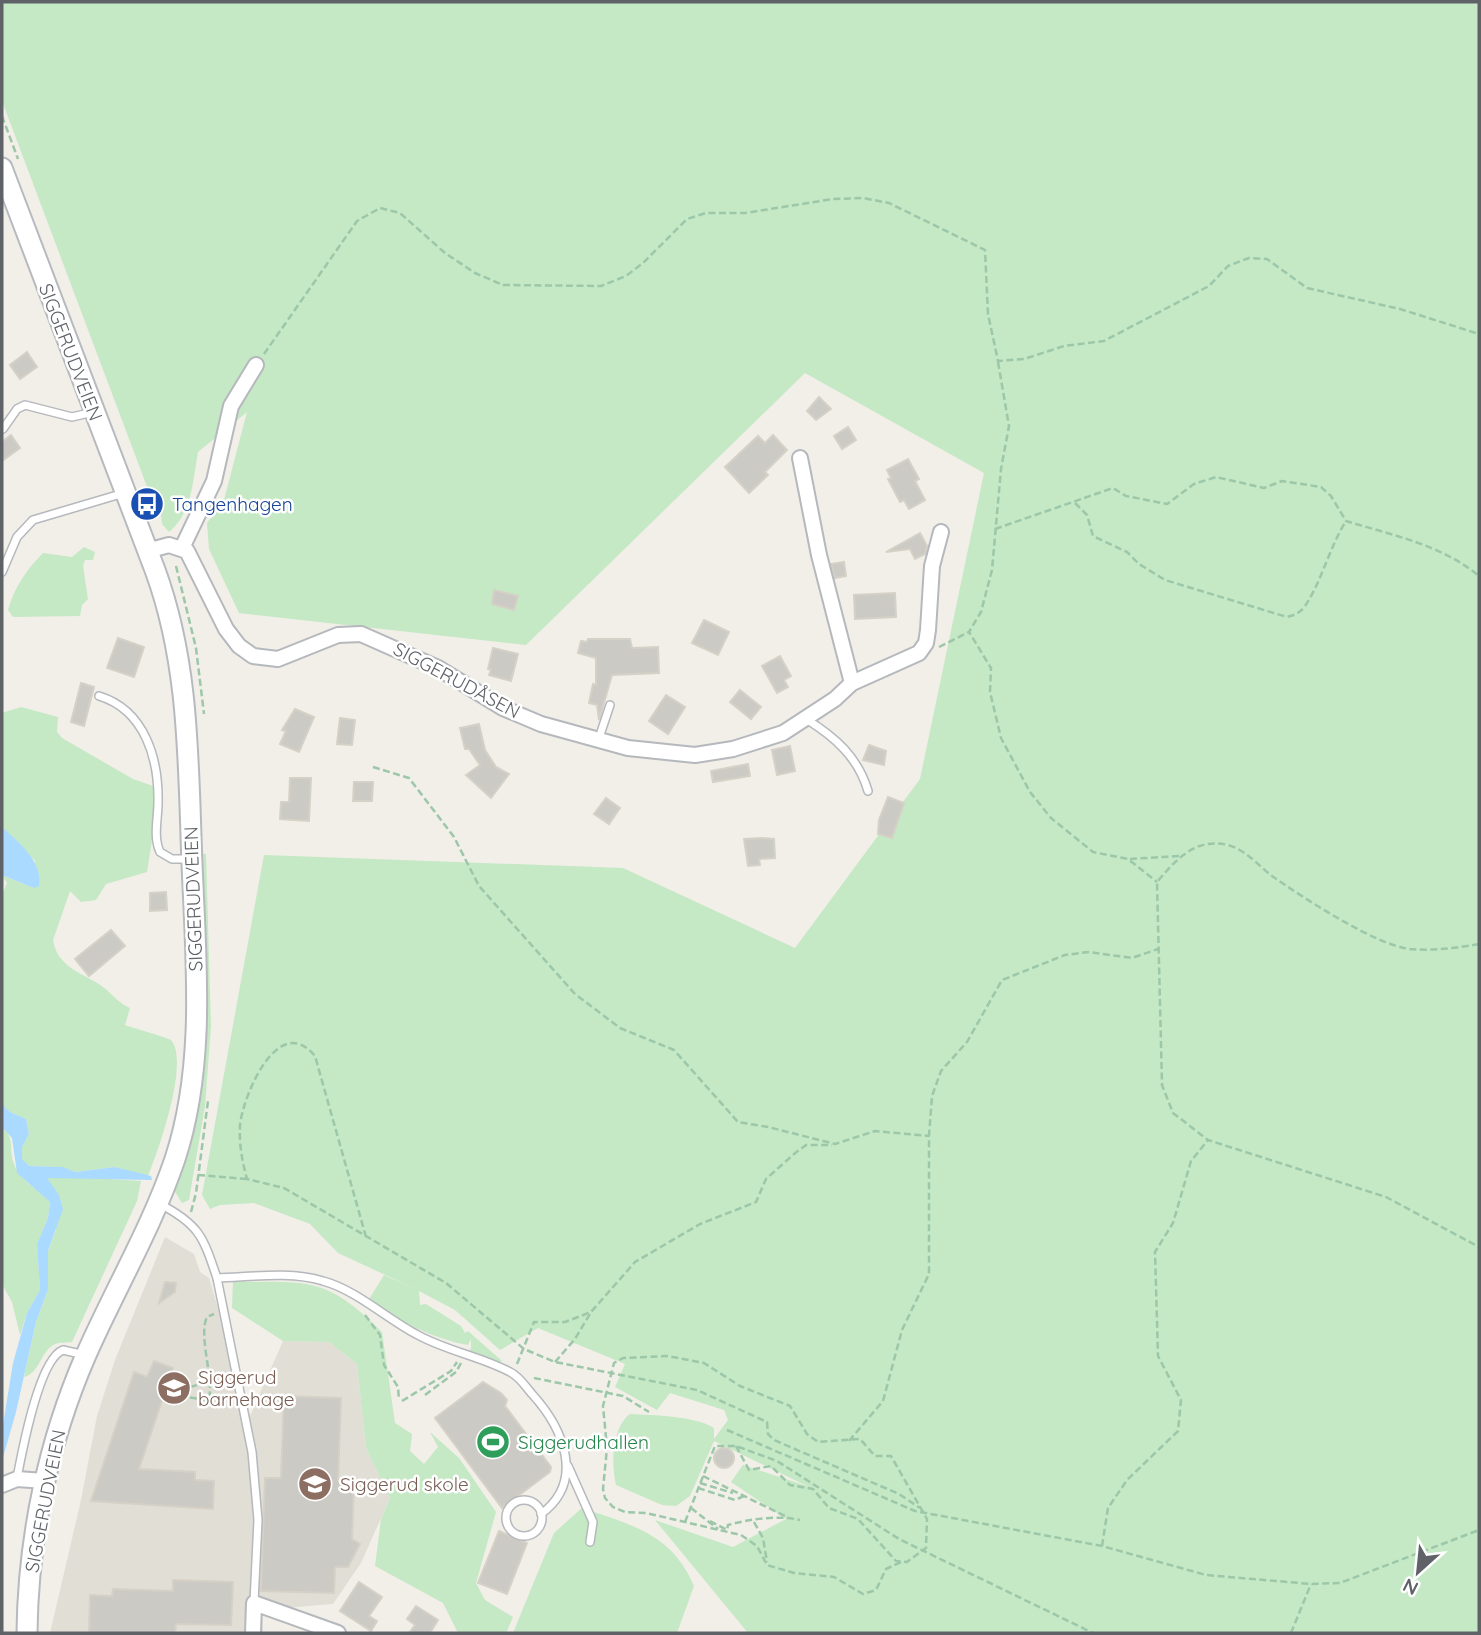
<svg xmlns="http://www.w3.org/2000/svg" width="1481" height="1635" viewBox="0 0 1481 1635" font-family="Quicksand,sans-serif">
  <rect width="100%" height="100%" fill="#f1efe8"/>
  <!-- education -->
  <path fill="#e1ded6" d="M165,1237L194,1254L200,1272L209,1278L250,1416L283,1341L329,1342L357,1364L366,1448L390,1498L361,1563L333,1604L262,1610L263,1633H50L81,1500L97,1416L115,1360Z"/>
  <!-- green -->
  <g fill="#c5e8c5">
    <path d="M2,2H1479V1633H748L655,1520L733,1547L786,1519L731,1482L743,1465L807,1486L714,1441L690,1496L676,1506L662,1505L616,1485C611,1465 612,1427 630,1414C653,1415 696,1416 714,1428V1439L728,1420L724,1410L670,1393L657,1410L615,1387L625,1364L538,1328L500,1350L455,1310L419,1291L420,1305L426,1304L461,1326L465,1333L468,1331L502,1361L497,1363L466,1352L471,1349V1339L468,1345C433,1339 398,1320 368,1301L384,1275L418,1290L338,1253L310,1224L254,1203L220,1205L210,1209L202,1195L264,855L623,868L795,948L920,779L984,473L805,373L526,645L239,613L209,549L207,523L224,500L247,412L198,452C193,480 192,513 169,532L162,524L159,498L152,500L2,101Z"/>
    <path d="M84,547L95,552L93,560H85L83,566L88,599L82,605L80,616L13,617L8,610C14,588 27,569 43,553L72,557Z"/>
    <path d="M21,707L58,717L57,732L62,738L133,779L153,786L154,827L147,872L106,884L96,900L81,902L70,891L53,940C58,972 91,974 109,992C116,999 120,1003 130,1008L125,1025C133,1028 169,1038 171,1040C190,1062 158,1151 148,1176L115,1167L75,1172L58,1167L29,1166L21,1159L22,1147L29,1134L26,1119C15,1113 6,1114 2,1100V895L7,883L2,875L34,888L35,861L2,827V713Z"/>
    <path d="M200,854H206L211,1026L205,1106L189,1200L182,1203L174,1190L189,1144Z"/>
    <path d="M2,1127C16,1139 8,1149 14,1164C21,1182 37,1188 50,1202L48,1218L37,1244L40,1290L27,1313L20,1335L12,1302L2,1284Z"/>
    <path d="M59,1176L141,1181L137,1201L72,1342C67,1343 59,1342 55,1344C40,1351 41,1372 24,1377L36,1322L48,1289V1251L56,1230L47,1178Z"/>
    <path d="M233,1282C308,1282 326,1276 382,1332L395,1423L412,1434L410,1451L424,1464L438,1447L430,1432L459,1458L496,1512L476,1583L485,1600L513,1617L506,1633H458L443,1603L375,1566L381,1519L390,1498L366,1448L357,1364L329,1342L283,1341L232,1308Z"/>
    <path d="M582,1508C632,1525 672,1534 694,1586L677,1633H513L554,1533Z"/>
  </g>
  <!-- water -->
  <g fill="#aadaff">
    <path d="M2,827C19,843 43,861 39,886L34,888L2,875Z"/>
    <path d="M2,1100C6,1114 15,1113 26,1119L29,1134L22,1147V1159L29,1166L63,1167L75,1172L115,1167L151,1176L152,1180L47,1178L59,1195L63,1209L48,1251V1289L36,1322L16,1412L2,1461V1431L13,1363L27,1313L40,1290L37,1244L48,1218L50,1202L17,1173L12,1138L2,1127Z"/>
  </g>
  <!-- building -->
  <g fill="#cccac5" stroke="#d6d1c6" stroke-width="2">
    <path d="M27,352L37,367L20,379L10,365Z"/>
    <path d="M819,397L831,409L816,420L807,411Z"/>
    <path d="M848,427L856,440L842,449L834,436Z"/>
    <path d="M11,435L20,448L2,461V442Z"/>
    <path d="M773,435L787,450L765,472L768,475L749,493L725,467L758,436L765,443Z"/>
    <path d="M908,459L919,479L915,481L925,500L909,509L904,500L900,502L888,479L891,478L887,470Z"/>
    <path d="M920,533L927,546L925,554L915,559L910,549L886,552Z"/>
    <path d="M844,562L846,576L835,578L831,564Z"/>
    <path d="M494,590L518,596L514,610L492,604Z"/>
    <path d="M895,593L896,617L855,619L854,595Z"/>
    <path d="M704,620L729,632L718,655L692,643Z"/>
    <path d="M118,638L144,647L134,677L107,668Z"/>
    <path d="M588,639H630L632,648L658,647L659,673L612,675L599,720L597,705L589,703L593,684L596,685V658L578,653L581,641L587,642Z"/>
    <path d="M493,648L518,654L511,681L489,675L491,670L488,669Z"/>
    <path d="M780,656L791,676L784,680L788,687L777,693L762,666Z"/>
    <path d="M81,683L94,687L84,726L71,722Z"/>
    <path d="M740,690L761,707L751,719L730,702Z"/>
    <path d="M666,695L685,707L668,734L649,721Z"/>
    <path d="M295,709L314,717L299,752L280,744L286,731L282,730Z"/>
    <path d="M340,718L355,720L352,745L337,744Z"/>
    <path d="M479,724L485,750L496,767L509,774L491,798L466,775L480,765L469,749H465L460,728Z"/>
    <path d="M869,745L886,751L884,765L863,760Z"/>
    <path d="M790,746L795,771L777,775L772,750Z"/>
    <path d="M748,764L750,776L713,782L711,771Z"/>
    <path d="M290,778H311L309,821L280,819L281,802H289Z"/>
    <path d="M354,782H373L372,801H353Z"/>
    <path d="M888,797L904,803L892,838L878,834L879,820Z"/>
    <path d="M606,798L620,808L609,824L594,814Z"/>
    <path d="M762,838L774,839L775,858L759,859L760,865L748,866L744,839Z"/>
    <path d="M166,892L167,910L150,911V893Z"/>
    <path d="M111,930L125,946L89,976L75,959Z"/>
    <path d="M165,1282L176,1283L175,1292L159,1303Z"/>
    <path d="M154,1361L173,1368L139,1469L195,1472V1480L214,1481L213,1509L91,1501L134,1372L147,1377Z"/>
    <path d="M483,1382L501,1393L507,1400L505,1406L551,1467L550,1472L502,1508L435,1418Z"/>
    <path d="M284,1396L341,1398L338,1480L354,1481L352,1539L360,1544L348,1567H335L334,1593L261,1591L265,1478H281Z"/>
    <circle cx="724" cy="1458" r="10"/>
    <path d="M499,1531L527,1543L507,1594L478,1583Z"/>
    <path d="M173,1580L233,1582L231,1625L176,1624L175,1633H89L90,1595L112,1596L113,1589L173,1591Z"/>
    <path d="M359,1582L382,1597L369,1616L377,1621L371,1631L340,1611Z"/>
    <path d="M416,1606L438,1620L430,1633H409L415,1625L407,1619Z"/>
  </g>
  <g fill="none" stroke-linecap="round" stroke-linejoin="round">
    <!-- service casing -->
    <g stroke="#b5b8bc" stroke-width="10">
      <g id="service">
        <path d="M3,429L17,409L25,405L72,417L93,412"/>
        <path d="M2,572L17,537L33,520L124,493"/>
        <path d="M99,696C145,710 159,759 158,803C158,819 153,837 160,852L172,859H191"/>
        <path d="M806,719C835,737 858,757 868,791"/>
        <path d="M599,738L610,705"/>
        <path d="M158,1203C199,1224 203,1236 217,1278C251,1277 290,1271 323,1281C356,1290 386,1318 416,1334C446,1351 480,1356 510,1372C519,1376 526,1387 532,1394C563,1428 586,1481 541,1514"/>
        <path d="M217,1278L252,1452L258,1520L254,1602"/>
        <path d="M568,1466L593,1522L590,1542"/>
        <path d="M17,1478C22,1452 39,1359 63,1350L85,1355"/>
        <circle cx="524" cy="1518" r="18"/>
      </g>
    </g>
    <!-- minor casing -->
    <g stroke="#b5b8bc" stroke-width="18">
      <g id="minor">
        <path d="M800,458L819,555L852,683"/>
        <path d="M182,548L214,481L231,406L256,365"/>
        <path d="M147,551L169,545L187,551L226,629L239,646L253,656L278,659L338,635L361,634L438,668L503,708L541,724L628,748L695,755L733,749L783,733L835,699L852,683L919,653L926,643L928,630L932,566L941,532"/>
        <path d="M2,1485L17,1479L45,1481"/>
        <path d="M253,1633L254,1603L338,1633"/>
      </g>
    </g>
    <!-- secondary casing -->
    <g stroke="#b6babf" stroke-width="23">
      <path id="secondary" d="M2,168L155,570C190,665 188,764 192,864C196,961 206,1065 175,1159C152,1227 115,1289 86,1355C48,1442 28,1538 27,1633"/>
    </g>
    <!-- path -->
    <g stroke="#9cc7a9" stroke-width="2.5" stroke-dasharray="7 3.5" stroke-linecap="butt">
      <path d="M2,116L18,159"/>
      <path d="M264,354L357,221L380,208L400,213L445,253L475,273L503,285L601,286L626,276L643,263L687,219L706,213H745L833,199L863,198L889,203L985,250L988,314L998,361L1024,359L1064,346L1104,341L1209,286L1228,266L1249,258L1267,259L1307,288L1400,309L1479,334"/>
      <path d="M998,362L1009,426L1001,469L992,570L981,612L969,632L991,668L990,692L1001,738L1030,792L1051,818L1093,852L1128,859L1157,882"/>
      <path d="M1075,503L1087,515L1093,536L1127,552L1139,564L1165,580L1287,617C1295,615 1300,613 1305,606C1322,581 1329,548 1346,521"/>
      <path d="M995,529L1113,488L1126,496L1167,504L1194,484L1216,477L1264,488L1282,481L1321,487L1331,496L1346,521C1392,535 1442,545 1479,576"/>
      <path d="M176,566L196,648L204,714"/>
      <path d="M939,647L969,632"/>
      <path d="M373,767L409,778L454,837L479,886L575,994L620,1028L674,1050L738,1122L768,1127L835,1144L875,1131L929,1136"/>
      <path d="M1130,859L1179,856"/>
      <path d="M1479,944C1457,948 1432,951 1410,949C1375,945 1302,897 1272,876C1259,866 1246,850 1228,845C1195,837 1176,860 1157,882L1162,1085L1173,1113L1208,1140L1386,1197L1479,1247"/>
      <path d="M198,1175L247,1179"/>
      <path d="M191,1212L196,1193L208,1101"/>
      <path d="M366,1237L315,1056C278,1011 243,1096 240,1125C239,1144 242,1161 247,1179L284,1188L446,1283L524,1349L555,1362L697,1390L767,1422L768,1434L774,1440L899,1494L920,1508"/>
      <path d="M365,1315L380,1335L384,1365L398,1387L399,1400"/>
      <path d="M555,1362L575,1339L591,1312"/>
      <path d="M517,1364L534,1322H565L591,1312L635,1262L700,1224L756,1202L766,1179L794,1154L806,1145H832"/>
      <path d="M534,1378L623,1396L649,1412"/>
      <path d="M190,1387L208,1382"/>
      <path d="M169,1395L209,1400C214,1377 198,1336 207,1317L214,1314"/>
      <path d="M425,1395L456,1372L461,1363"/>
      <path d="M402,1401L451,1371L457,1362"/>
      <path d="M727,1430L915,1511L1102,1546L1206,1575L1311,1584L1340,1583L1479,1530"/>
      <path d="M849,1441L883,1401L902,1330L929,1274V1136L932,1096L941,1071L967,1042L1002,980L1065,955L1089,952L1132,958L1158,949"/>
      <path d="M736,1446L749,1470L771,1466L790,1485L813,1489L829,1508L858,1519L896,1561L907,1562L926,1548L927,1519L891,1456H875L860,1439L818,1442L807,1434L790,1406L740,1386L704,1363L668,1356L623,1358L614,1363L603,1406L607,1448L603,1489L605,1498L613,1507L625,1512L646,1513L741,1535L757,1546L767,1565L794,1573L834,1577L863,1594L876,1590L886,1569L901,1562"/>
      <path d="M703,1476L785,1516"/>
      <path d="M700,1483L733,1493"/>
      <path d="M698,1488L735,1500L744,1496"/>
      <path d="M691,1508L718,1529"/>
      <path d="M710,1521L727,1530L728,1525C750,1519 778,1515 800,1520"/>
      <path d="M685,1522L715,1446H736L777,1461L899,1539L1093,1633"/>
      <path d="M754,1522L763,1538L767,1562"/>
      <path d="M1102,1546L1108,1508L1127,1480L1178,1431L1181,1400L1158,1356L1155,1252L1173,1223L1191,1161L1208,1140"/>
      <path d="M1291,1633L1311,1584"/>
    </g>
    <!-- service -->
    <use href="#service" stroke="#fff" stroke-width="7"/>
    <!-- minor -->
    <use href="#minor" stroke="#fff" stroke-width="14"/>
    <!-- secondary -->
    <use href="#secondary" stroke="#fff" stroke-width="19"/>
  </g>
  <!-- icons -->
  <defs>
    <g id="bus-disc" transform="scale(1.75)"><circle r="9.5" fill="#1a4fb4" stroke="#fff"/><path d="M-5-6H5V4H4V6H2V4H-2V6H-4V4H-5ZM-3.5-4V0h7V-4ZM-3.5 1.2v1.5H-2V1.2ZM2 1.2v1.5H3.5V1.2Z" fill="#fff"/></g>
    <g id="school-disc" transform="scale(1.75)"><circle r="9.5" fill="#8d6e63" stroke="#fff"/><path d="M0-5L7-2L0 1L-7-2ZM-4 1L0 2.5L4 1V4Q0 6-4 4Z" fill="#fff"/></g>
    <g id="stadium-disc" transform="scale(1.75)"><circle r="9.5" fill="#2e9e5b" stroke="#fff"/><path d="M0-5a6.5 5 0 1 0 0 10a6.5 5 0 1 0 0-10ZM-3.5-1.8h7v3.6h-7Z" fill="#fff"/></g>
  </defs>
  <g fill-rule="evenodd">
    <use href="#bus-disc" x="147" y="504"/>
    <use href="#school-disc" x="174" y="1388"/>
    <use href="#stadium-disc" x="493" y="1442"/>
    <use href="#school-disc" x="315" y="1484"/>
  </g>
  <g text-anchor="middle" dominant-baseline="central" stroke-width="5" stroke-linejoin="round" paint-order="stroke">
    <!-- street labels -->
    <g font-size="19" fill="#5f6368" stroke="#fff">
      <text transform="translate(71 352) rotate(69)">SIGGERUDVEIEN</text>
      <text transform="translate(457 680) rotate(28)">SIGGERUDÅSEN</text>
      <text transform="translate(193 899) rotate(-92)">SIGGERUDVEIEN</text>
      <text transform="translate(45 1501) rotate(-79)">SIGGERUDVEIEN</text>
    </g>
    <!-- transit labels -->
    <g font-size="19" fill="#164399" stroke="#fff" text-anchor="start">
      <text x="172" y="504">Tangenhagen</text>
    </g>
    <!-- education labels -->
    <g font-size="19" fill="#785e54" stroke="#fff" text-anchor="start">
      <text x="198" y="1377">Siggerud<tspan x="198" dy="22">barnehage</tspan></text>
      <text x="340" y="1484">Siggerud skole</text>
    </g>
    <!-- leisure labels -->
    <g font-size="19" fill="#27864d" stroke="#fff" text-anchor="start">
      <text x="518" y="1442">Siggerudhallen</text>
    </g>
  </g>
  <!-- border -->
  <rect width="1481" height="1635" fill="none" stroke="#5f6368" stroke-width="7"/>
  <!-- north arrow -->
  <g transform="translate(1418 1572) rotate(207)" stroke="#ffffff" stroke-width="5" paint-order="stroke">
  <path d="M0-5L12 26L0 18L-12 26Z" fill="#5f6368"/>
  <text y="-10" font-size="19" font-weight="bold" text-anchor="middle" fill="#5f6368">N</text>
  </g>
</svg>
